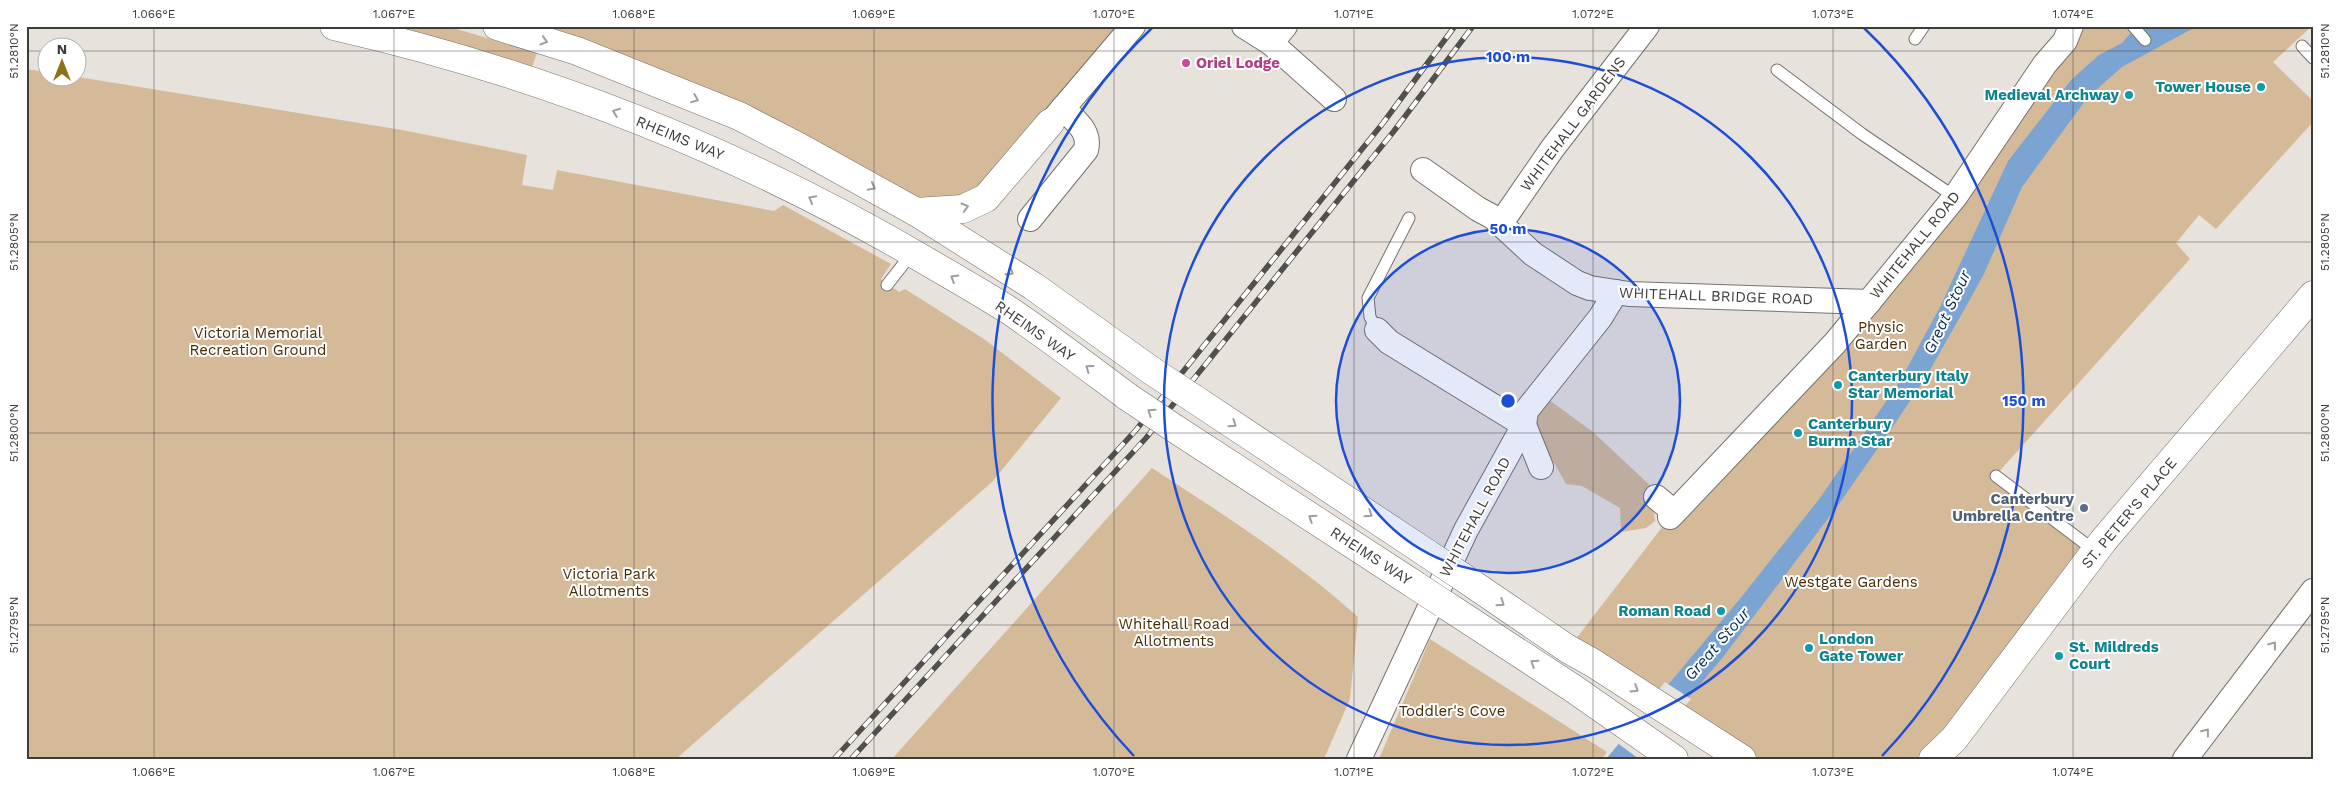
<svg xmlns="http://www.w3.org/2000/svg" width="2339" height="785" viewBox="0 0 2339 785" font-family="'Work Sans',sans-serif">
  <rect width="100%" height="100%" fill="#e8e2dc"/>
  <!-- green -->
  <g fill="#d5ba9a">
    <path d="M392,26H447L537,53L532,67Z"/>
    <path d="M497,26H1133L986,198L916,212L799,147Z"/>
    <path d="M2071,26H2312L2273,62L2313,101V122L2216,229L2199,215L2176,243L2190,259L1996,475L2095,551L1933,759H1742L1568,649L1670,517L1835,343Z"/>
    <path d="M26,69L47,72L48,78L78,77L402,130L527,155L522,185L553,190L557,170L774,211L783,205L891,264L881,279L899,292L905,289L984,339L1061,398L992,482L676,759H26Z"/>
    <path d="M1545,397L1593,432L1655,490L1649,501L1654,513L1655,521L1646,528L1621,532L1620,508L1582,486L1566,484L1529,418Z"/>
    <path d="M1152,468C1223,514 1295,560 1358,617L1350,699L1324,759H892Z"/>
    <path d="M1430,639L1607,752L1602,759H1379Z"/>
  </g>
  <!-- water -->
  <path fill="#7ca4d2" d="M2137,26H2200L2190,30L2122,67L2088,97L2022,187L1984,274L1964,310L1926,377L1896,422L1839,504L1723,657L1637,759H1606L1739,600L1820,498L1900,381L1940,307L2008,161L2071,80L2099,55L2122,43Z"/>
  <!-- pier -->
  <path fill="#e8e2dc" d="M1665,682L1691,699L1639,759L1616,742Z"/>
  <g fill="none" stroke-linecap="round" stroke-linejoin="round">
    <!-- lane casing -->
    <g stroke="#77726d" stroke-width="13">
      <g id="lane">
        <path d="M2133,26L2145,40"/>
        <path d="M1915,39L1924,26"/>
        <path d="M2302,46L2313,58"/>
        <path d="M1777,70L1862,134L1955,197"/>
        <path d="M887,285L912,253"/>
        <path d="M1377,330L1370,317L1368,298L1409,218"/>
        <path d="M1996,476L2095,551"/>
      </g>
    </g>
    <!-- street casing -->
    <g stroke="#77726d" stroke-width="26">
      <g id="street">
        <path d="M1244,26L1271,43L1334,99"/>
        <path d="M1271,43L1285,26"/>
        <path d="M1053,120L1133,26"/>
        <path d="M1423,170L1478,209L1493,217L1533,254L1577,283L1590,288L1629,294L1869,302"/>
        <path d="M1030,219L1086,150C1091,131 1075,121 1063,108"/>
        <path d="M1501,223L1552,149L1647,26"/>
        <path d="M1377,330L1389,342L1524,425L1541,467"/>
        <path d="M1656,497L1674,512"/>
        <path d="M1670,517L1835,343L1955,197L2045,64L2065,41L2071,26"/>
        <path d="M1359,759L1466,530L1524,425L1526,411L1600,318L1616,292"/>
        <path d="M2185,759L2313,591"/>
      </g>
    </g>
    <!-- primary casing -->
    <g stroke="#77726d" stroke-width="29">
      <g id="primary">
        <path d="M334,26C545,74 748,155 933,265C959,280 985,295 1010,311C1050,338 1089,368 1128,397"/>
        <path d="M497,26L577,51L739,116L799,147L916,212L1033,286L1152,371"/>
        <path d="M916,212L963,209L986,198L1050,123"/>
        <path d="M1193,398L1428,554"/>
        <path d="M1174,428L1412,583"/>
        <path d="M1461,576L1568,649L1593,663L1742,759"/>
        <path d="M1444,604L1574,689L1674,759"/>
        <path d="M1933,759L1954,739L2103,541L2313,295"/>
      </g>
    </g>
    <!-- lane -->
    <use href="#lane" stroke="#fff" stroke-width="11"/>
    <!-- street -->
    <use href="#street" stroke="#fff" stroke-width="24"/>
    <!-- primary -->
    <use href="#primary" stroke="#fff" stroke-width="28"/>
    <!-- rail casing -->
    <g stroke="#52504c" stroke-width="5.5">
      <g id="rail">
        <path d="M834,759L1136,430L1383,123L1455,26"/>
        <path d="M851,759L1146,438L1394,131L1473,26"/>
      </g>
    </g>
    <!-- rail -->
    <use href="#rail" stroke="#fff" stroke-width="4" stroke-dasharray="11" stroke-linecap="butt"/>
    <!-- primary-bridge casing -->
    <g stroke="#77726d" stroke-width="29" stroke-linecap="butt">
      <g id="primary-bridge">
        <path d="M1152,371L1193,398"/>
        <path d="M1128,397L1174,428"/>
        <path d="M1428,554L1461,576"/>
        <path d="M1412,583L1444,604"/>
      </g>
    </g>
    <!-- primary-bridge -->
    <use href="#primary-bridge" stroke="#fff" stroke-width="28"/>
  </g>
  <!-- one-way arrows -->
  <defs><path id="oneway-chevron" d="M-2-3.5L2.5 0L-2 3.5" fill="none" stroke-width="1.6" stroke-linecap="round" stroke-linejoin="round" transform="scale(1.25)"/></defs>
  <g stroke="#9e9e9c">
    <use href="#oneway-chevron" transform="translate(544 41) rotate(17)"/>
    <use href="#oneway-chevron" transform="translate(695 99) rotate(22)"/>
    <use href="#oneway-chevron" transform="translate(616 112) rotate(-159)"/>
    <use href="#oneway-chevron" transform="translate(872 187) rotate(29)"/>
    <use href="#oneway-chevron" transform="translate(812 199) rotate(-152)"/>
    <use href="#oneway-chevron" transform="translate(965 207) rotate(-16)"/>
    <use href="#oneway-chevron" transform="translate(1010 272) rotate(33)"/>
    <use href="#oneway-chevron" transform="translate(954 278) rotate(-149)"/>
    <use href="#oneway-chevron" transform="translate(1089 368) rotate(-144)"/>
    <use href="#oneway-chevron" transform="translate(1151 412) rotate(-146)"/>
    <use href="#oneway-chevron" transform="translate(1233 424) rotate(34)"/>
    <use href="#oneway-chevron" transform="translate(1369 514) rotate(34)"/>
    <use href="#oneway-chevron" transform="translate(1312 518) rotate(-147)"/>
    <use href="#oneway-chevron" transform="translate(1501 603) rotate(34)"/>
    <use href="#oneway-chevron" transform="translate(2273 645) rotate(-53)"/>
    <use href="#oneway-chevron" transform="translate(1534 663) rotate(-147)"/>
    <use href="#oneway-chevron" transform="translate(1635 689) rotate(32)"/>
    <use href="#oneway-chevron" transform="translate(2206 732) rotate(-52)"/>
  </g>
  <!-- ticks -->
  <path fill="none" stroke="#3e3c39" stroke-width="1" stroke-opacity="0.45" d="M154,26V759M394,26V759M634,26V759M874,26V759M1114,26V759M1354,26V759M1593,26V759M1833,26V759M2073,26V759M26,51H48M78,51H2313M26,242H2313M26,433H2313M26,625H2313"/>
  <!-- distance rings -->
  <circle cx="1508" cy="401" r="172" fill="#1d4ed8" fill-opacity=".12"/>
  <g fill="none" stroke="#1d4ed8" stroke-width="2.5">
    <circle cx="1508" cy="401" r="172"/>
    <circle cx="1508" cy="401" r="344"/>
    <path d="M1134 756A516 516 0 0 1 1153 27M1863 27A516 516 0 0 1 1882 756"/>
  </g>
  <!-- markers -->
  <circle fill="#d1479c" stroke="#fff" stroke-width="2" cx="1186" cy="63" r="5"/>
  <g fill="#0f9aa8" stroke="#fff" stroke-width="2">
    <circle cx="2261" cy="87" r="5"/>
    <circle cx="2129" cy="95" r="5"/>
    <circle cx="1838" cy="385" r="5"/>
    <circle cx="1798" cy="433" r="5"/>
    <circle cx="1721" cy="611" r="5"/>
    <circle cx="1809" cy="648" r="5"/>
    <circle cx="2059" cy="656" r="5"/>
  </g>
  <circle fill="#5c6f8a" stroke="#fff" stroke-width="2" cx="2084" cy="508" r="5"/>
  <g text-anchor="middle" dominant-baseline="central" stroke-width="4" stroke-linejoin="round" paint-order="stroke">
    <!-- hotel labels -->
    <g font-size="15" font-weight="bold" fill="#b23c85" stroke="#fff" text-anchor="start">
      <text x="1196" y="63">Oriel Lodge</text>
    </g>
    <!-- culture labels -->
    <g font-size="15" font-weight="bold" fill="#0d838f" stroke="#fff" text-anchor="start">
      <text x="2251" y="87" text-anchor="end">Tower House</text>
      <text x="2119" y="95" text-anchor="end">Medieval Archway</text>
      <text x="1848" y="376">Canterbury Italy<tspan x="1848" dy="17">Star Memorial</tspan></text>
      <text x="1808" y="424">Canterbury<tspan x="1808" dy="17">Burma Star</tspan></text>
      <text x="1711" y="611" text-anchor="end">Roman Road</text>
      <text x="1819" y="639">London<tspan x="1819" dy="17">Gate Tower</tspan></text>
      <text x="2069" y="647">St. Mildreds<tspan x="2069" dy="17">Court</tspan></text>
    </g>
    <!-- street labels -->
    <g font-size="15" fill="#3e3c39" stroke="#fff">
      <text transform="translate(1573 124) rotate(-53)">WHITEHALL GARDENS</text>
      <text transform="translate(680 138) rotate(22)">RHEIMS WAY</text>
      <text transform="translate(1915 245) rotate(-51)">WHITEHALL ROAD</text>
      <text transform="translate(1716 296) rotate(2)">WHITEHALL BRIDGE ROAD</text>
      <text transform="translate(1035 331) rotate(35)">RHEIMS WAY</text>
      <text transform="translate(2129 513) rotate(-50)">ST. PETER'S PLACE</text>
      <text transform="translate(1475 517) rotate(-62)">WHITEHALL ROAD</text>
      <text transform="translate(1371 556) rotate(33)">RHEIMS WAY</text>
    </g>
    <!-- park labels -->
    <g font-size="15" fill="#472b02" stroke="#fff">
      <text x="1881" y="327">Physic<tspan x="1881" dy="17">Garden</tspan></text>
      <text x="258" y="333">Victoria Memorial<tspan x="258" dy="17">Recreation Ground</tspan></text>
      <text x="609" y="574">Victoria Park<tspan x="609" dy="17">Allotments</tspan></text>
      <text x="1851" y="582">Westgate Gardens</text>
      <text x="1174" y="624">Whitehall Road<tspan x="1174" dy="17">Allotments</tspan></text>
      <text x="1452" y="711">Toddler's Cove</text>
    </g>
    <!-- service labels -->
    <g font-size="15" font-weight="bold" fill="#4e5e75" stroke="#fff" text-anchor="end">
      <text x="2074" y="499">Canterbury<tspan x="2074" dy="17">Umbrella Centre</tspan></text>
    </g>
    <!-- water labels -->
    <g font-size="16" font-style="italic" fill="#012b55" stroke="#fff">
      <text transform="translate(1947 312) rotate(-65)">Great Stour</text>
      <text transform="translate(1717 644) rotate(-49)">Great Stour</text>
    </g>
  </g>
  <circle cx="1508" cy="401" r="8" fill="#1d4ed8" stroke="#fff" stroke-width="2.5"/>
  <g font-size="15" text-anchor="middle" font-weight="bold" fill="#1d4ed8" stroke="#fff" stroke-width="4" stroke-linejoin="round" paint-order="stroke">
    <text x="1508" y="62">100 m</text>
    <text x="1508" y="234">50 m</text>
    <text x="2024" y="406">150 m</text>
  </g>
  <!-- border -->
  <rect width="2339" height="785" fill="none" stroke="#ffffff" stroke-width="55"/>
  <!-- north arrow -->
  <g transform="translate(62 62)"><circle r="24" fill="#ffffff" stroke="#b2b1b0"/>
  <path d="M0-4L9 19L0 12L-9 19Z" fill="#8c7115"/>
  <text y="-8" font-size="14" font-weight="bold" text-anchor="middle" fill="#3e3c39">N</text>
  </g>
  <rect x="28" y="28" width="2284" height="730" fill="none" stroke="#3e3c39" stroke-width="2"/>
  <g font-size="12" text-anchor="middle" fill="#3e3c39">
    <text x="154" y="18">1.066°E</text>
    <text x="394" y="18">1.067°E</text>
    <text x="634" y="18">1.068°E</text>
    <text x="874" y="18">1.069°E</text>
    <text x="1114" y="18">1.070°E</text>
    <text x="1354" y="18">1.071°E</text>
    <text x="1593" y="18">1.072°E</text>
    <text x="1833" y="18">1.073°E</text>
    <text x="2073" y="18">1.074°E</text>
    <text transform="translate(14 51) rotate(-90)" y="4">51.2810°N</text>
    <text transform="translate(2325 51) rotate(-90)" y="4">51.2810°N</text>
    <text transform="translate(14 242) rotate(-90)" y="4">51.2805°N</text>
    <text transform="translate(2325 242) rotate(-90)" y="4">51.2805°N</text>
    <text transform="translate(14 433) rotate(-90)" y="4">51.2800°N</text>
    <text transform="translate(2325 433) rotate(-90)" y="4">51.2800°N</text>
    <text transform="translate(14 625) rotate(-90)" y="4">51.2795°N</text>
    <text transform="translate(2325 625) rotate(-90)" y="4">51.2795°N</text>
    <text x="154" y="776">1.066°E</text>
    <text x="394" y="776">1.067°E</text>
    <text x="634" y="776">1.068°E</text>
    <text x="874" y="776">1.069°E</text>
    <text x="1114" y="776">1.070°E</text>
    <text x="1354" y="776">1.071°E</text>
    <text x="1593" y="776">1.072°E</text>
    <text x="1833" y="776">1.073°E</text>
    <text x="2073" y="776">1.074°E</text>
  </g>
</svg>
